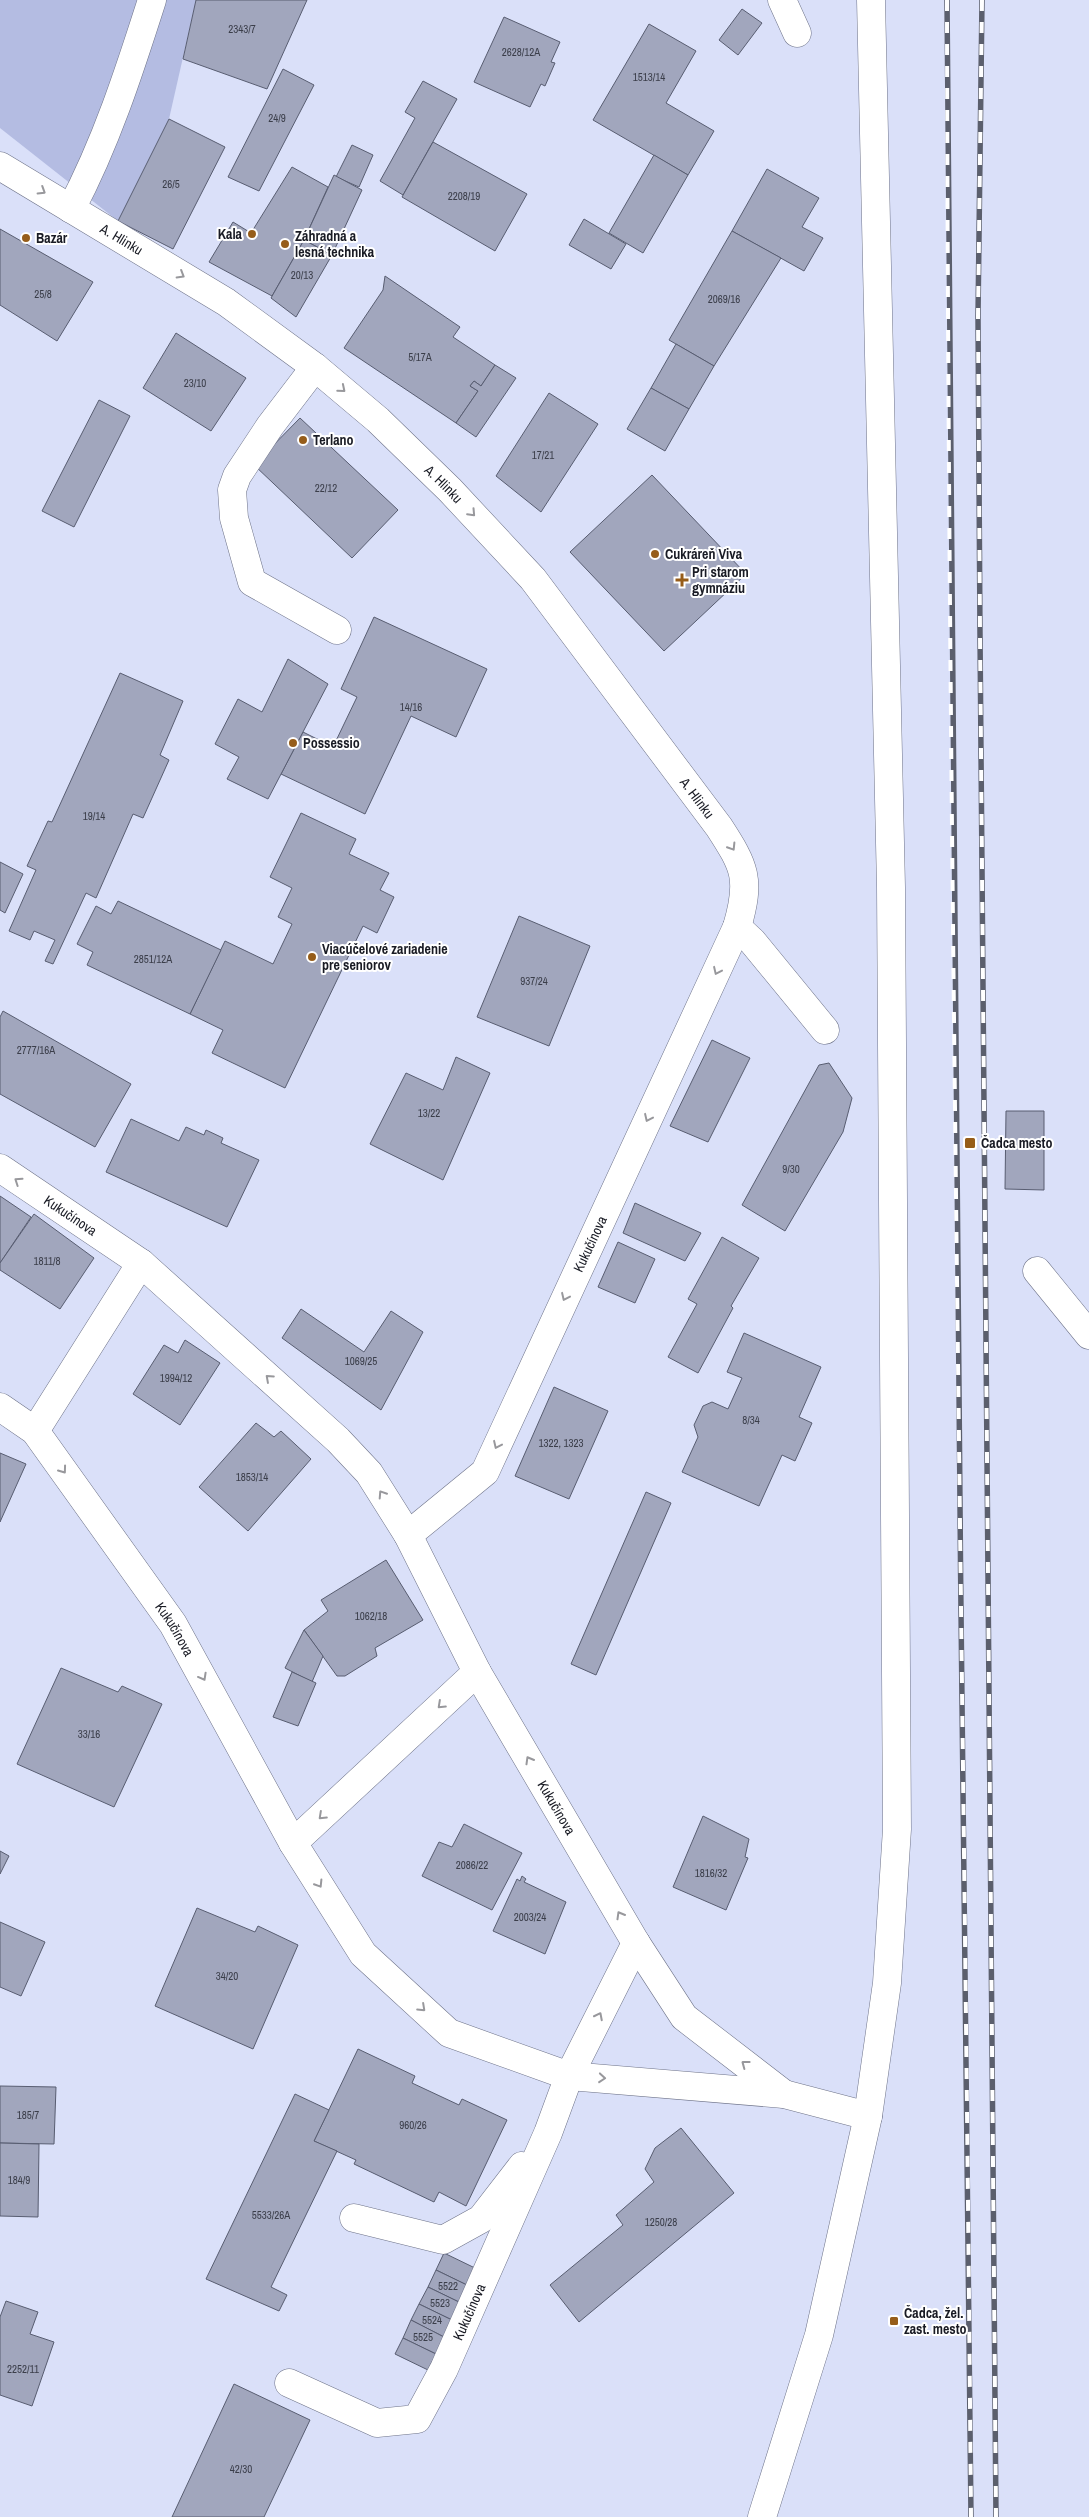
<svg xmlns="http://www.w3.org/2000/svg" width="1089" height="2517" viewBox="0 0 1089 2517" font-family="'Archivo Narrow',sans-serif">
  <rect width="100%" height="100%" fill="#dae0f9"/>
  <!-- green -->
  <path fill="#b4bce2" d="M0,0H196L169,119L118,221L0,128Z"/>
  <!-- building -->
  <g fill="#a1a6bd" stroke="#585d71">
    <path d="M196,0H307L267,89L183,59Z"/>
    <path d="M742,9L762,23L738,55L719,40Z"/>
    <path d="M504,17L560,42L551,62L555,63L545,86L541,84L530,107L474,82Z"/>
    <path d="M649,24L696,51L666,103L714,131L688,175L593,120Z"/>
    <path d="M283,69L314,85L259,191L228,177Z"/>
    <path d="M423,81L457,99L403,195L380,181L415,118L405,112Z"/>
    <path d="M169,119L225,147L173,249L118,221Z"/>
    <path d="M433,142L527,194L495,251L402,197Z"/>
    <path d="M352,145L373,155L359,187L336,177Z"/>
    <path d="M654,155L688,175L643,253L609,233Z"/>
    <path d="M292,167L328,187L304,240L272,296L209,262L233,222L251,233Z"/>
    <path d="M767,169L819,198L802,227L823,238L804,271L732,231Z"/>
    <path d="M334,175L362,190L332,255L304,240Z"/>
    <path d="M584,219L626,244L611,269L569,245Z"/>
    <path d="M0,229L93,282L57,341L0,305Z"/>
    <path d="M732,231L781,258L714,366L669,340Z"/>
    <path d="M304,240L332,255L296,317L271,298Z"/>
    <path d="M385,276L460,327L453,337L495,365L481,386L474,381L470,386L478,391L456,423L344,348L383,290Z"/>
    <path d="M176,333L246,378L211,431L143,388Z"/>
    <path d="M676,344L714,366L689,409L651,388Z"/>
    <path d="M495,365L516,378L476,437L456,423L478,391L470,386L474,381L481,386Z"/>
    <path d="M651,388L689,409L665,451L627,429Z"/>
    <path d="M549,393L598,424L541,512L496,476Z"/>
    <path d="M99,400L130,416L74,527L42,511Z"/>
    <path d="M300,418L398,510L352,558L254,465Z"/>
    <path d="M652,475L746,574L664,651L570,552Z"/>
    <path d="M374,617L487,669L456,737L411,716L365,814L281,774L303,732L333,747L357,697L341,689Z"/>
    <path d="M288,659L328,684L268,799L227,779L239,757L215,744L238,699L262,712Z"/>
    <path d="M120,673L183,701L160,755L169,760L143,818L133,814L96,898L86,893L53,964L45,961L55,940L34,931L30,940L9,931L36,870L27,866L48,821L52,822Z"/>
    <path d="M301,813L356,839L349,854L389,873L380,890L394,897L377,933L363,926L285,1088L212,1053L223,1030L190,1014L225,941L273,964L292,924L278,917L292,888L270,877Z"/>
    <path d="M0,862L23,874L5,913L0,910Z"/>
    <path d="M118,901L221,950L190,1014L87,965L93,952L77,944L96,906L111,914Z"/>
    <path d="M519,916L590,946L549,1046L477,1017Z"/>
    <path d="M3,1011L131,1084L95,1147L0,1094V1017Z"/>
    <path d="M712,1040L750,1058L708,1142L670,1126Z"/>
    <path d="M456,1057L490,1073L443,1180L370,1144L406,1073L443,1090Z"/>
    <path d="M829,1063L852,1098L843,1132L785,1231L742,1205L819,1065Z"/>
    <path d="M1006,1111H1044V1190L1005,1189Z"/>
    <path d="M131,1119L179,1141L186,1127L204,1135L206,1130L223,1138L221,1143L259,1160L227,1227L106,1172Z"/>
    <path d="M0,1196L31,1217L0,1263Z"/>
    <path d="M635,1203L701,1233L685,1261L623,1233Z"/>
    <path d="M34,1214L94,1258L60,1309L0,1270V1263Z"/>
    <path d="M722,1237L759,1258L731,1306L733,1308L698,1373L668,1357L697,1304L688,1299Z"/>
    <path d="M618,1242L655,1259L635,1303L598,1287Z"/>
    <path d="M301,1309L364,1352L391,1311L423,1332L381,1410L282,1338Z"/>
    <path d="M744,1333L821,1367L799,1417L812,1423L795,1461L782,1455L759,1506L682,1472L698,1437L694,1425L703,1406L712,1402L728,1409L742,1378L727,1372Z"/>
    <path d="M185,1340L220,1363L180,1425L133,1394L164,1345L178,1353Z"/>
    <path d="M554,1387L608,1411L569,1499L515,1476Z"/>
    <path d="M256,1423L274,1437L281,1431L311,1459L248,1531L199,1487Z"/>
    <path d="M0,1453L26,1464L0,1522Z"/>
    <path d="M646,1492L671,1503L596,1675L571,1664Z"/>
    <path d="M386,1560L423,1620L375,1648L377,1656L345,1676H337L304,1630L328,1611L321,1600Z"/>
    <path d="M304,1630L323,1656L312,1682L285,1668Z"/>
    <path d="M61,1668L118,1692L122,1686L162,1704L114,1807L17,1764Z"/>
    <path d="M292,1672L316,1683L298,1726L273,1717Z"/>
    <path d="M703,1816L749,1839L745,1857L748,1858L726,1910L673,1887Z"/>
    <path d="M464,1824L522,1853L492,1910L422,1876L439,1842L452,1847Z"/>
    <path d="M0,1851L9,1856L0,1874Z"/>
    <path d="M522,1876L526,1879L524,1882L566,1902L545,1954L493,1931L517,1879L520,1881Z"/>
    <path d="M197,1908L255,1932L258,1926L298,1945L253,2049L155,2006Z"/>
    <path d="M0,1922L45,1942L21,1996L0,1987Z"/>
    <path d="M358,2049L415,2076L412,2083L459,2105L462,2099L507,2120L466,2206L439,2192L434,2202L354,2164L356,2160L314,2141Z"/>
    <path d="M0,2086L56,2087L54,2144L0,2143Z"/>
    <path d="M295,2094L329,2110L314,2141L337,2151L271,2287L287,2295L279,2311L206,2279Z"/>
    <path d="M681,2128L734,2193L579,2322L550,2285L623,2225L616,2215L654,2182L645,2169L655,2148Z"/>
    <path d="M0,2143L39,2144L38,2217L0,2216Z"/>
    <path d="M444,2253L477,2269L469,2286L436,2270Z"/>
    <path d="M436,2270L469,2286L461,2303L428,2287Z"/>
    <path d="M428,2287L461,2303L452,2320L419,2304Z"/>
    <path d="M6,2301L38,2312L30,2334L54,2342L32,2406L0,2395V2317Z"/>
    <path d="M419,2304L452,2320L444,2337L411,2320Z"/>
    <path d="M411,2320L444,2337L436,2354L403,2338Z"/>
    <path d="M403,2338L436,2354L428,2370L395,2354Z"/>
    <path d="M234,2384L310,2420L264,2517H172Z"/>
  </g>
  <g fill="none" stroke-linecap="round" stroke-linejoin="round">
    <!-- minor casing -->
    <g stroke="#6e7389" stroke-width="29">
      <g id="minor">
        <path d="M782,0L797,33"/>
        <path id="s1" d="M0,166L226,302L315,367L378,420L450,490L533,579L719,827C745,867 751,879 737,927L485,1472L408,1535"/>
        <path d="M71,209C106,143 129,72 152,0"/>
        <path d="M315,367L270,426L237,476L232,490L234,518L252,582L337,630"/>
        <path d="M737,927L752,941L825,1030"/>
        <path id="s2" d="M0,1168L141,1263L338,1440L369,1473L408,1535L477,1672L636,1943L684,2017L784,2094"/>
        <path d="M1037,1271L1089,1335"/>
        <path id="s3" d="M0,1407L35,1431L173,1624L293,1843L363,1954L449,2033L569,2076L784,2094L868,2116"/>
        <path d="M35,1431L141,1263"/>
        <path d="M293,1843L477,1672"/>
        <path d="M354,2218L443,2240L481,2219L522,2166"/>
        <path id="s4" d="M289,2383L377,2423L417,2419L444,2369L548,2133L569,2076L636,1943"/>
      </g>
    </g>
    <!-- major casing -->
    <g stroke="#6e7389" stroke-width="29">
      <path id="major" d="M762,2517L819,2335L868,2116L887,1983L897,1829L891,887L871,0"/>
    </g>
    <!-- minor -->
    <use href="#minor" stroke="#fff" stroke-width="28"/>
    <!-- major -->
    <use href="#major" stroke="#fff" stroke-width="28"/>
    <!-- rail casing -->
    <g stroke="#5b5f6d" stroke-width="5.5">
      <g id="rail">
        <path d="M947,0C948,839 964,1678 971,2517"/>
        <path d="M982,0L978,316L980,634L996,2517"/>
      </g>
    </g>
    <!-- rail -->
    <use href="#rail" stroke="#fff" stroke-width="4" stroke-dasharray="11" stroke-linecap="butt"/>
  </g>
  <!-- one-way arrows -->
  <defs><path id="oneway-chevron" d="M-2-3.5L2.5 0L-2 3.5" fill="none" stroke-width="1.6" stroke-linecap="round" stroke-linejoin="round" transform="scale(1.25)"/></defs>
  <g stroke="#98989c">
    <use href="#oneway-chevron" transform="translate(42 191) rotate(32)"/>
    <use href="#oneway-chevron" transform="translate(181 275) rotate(31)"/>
    <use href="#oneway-chevron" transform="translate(342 389) rotate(40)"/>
    <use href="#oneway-chevron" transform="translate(472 513) rotate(47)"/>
    <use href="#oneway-chevron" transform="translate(732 847) rotate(58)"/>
    <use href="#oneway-chevron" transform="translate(717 971) rotate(115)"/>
    <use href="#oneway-chevron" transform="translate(648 1118) rotate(115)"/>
    <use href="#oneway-chevron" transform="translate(18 1181) rotate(-146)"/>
    <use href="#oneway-chevron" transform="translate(565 1297) rotate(115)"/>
    <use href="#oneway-chevron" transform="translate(269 1378) rotate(-138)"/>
    <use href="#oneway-chevron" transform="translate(497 1445) rotate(115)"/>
    <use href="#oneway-chevron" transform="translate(63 1470) rotate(54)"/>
    <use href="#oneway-chevron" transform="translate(382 1494) rotate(-123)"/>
    <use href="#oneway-chevron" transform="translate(203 1677) rotate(61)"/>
    <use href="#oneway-chevron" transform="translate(441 1705) rotate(137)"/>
    <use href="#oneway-chevron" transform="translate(529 1760) rotate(-120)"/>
    <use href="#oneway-chevron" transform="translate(322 1816) rotate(137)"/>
    <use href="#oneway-chevron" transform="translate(319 1884) rotate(58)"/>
    <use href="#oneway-chevron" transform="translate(620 1915) rotate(-120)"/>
    <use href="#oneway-chevron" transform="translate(422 2008) rotate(43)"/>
    <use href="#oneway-chevron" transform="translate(599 2016) rotate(-63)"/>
    <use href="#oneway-chevron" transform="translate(745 2064) rotate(-143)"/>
    <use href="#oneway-chevron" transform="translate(602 2078) rotate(5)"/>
  </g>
  <!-- markers -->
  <g fill="#965d1a" stroke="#fff" stroke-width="2">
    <circle cx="252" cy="234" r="5"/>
    <circle cx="26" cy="238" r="5"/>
    <circle cx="285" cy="244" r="5"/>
    <circle cx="303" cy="440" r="5"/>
    <circle cx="655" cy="554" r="5"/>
    <path d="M679.5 572.5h5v5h5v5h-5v5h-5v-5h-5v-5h5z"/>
    <circle cx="293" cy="743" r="5"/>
    <circle cx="312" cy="957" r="5"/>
    <rect x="964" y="1137" width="12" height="12" rx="2.5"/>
    <rect x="889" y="2316" width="10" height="10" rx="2.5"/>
  </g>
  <g text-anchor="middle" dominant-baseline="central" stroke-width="4" stroke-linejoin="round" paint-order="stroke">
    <!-- number labels -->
    <g font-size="11" fill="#3b3e4a">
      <text x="242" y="29">2343/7</text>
      <text x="521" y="52">2628/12A</text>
      <text x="649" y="77">1513/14</text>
      <text x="277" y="118">24/9</text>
      <text x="171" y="184">26/5</text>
      <text x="464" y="196">2208/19</text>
      <text x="302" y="275">20/13</text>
      <text x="43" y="294">25/8</text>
      <text x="724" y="299">2069/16</text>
      <text x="420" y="357">5/17A</text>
      <text x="195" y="383">23/10</text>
      <text x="543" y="455">17/21</text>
      <text x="326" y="488">22/12</text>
      <text x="411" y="707">14/16</text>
      <text x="94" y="816">19/14</text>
      <text x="153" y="959">2851/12A</text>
      <text x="534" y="981">937/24</text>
      <text x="36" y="1050">2777/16A</text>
      <text x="429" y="1113">13/22</text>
      <text x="791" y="1169">9/30</text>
      <text x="47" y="1261">1811/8</text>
      <text x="361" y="1361">1069/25</text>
      <text x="176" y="1378">1994/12</text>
      <text x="751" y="1420">8/34</text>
      <text x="561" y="1443">1322, 1323</text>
      <text x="252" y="1477">1853/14</text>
      <text x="371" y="1616">1062/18</text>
      <text x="89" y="1734">33/16</text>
      <text x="472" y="1865">2086/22</text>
      <text x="711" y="1873">1816/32</text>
      <text x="530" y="1917">2003/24</text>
      <text x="227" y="1976">34/20</text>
      <text x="28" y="2115">185/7</text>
      <text x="413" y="2125">960/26</text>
      <text x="19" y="2180">184/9</text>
      <text x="271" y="2215">5533/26A</text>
      <text x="661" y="2222">1250/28</text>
      <text x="448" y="2286">5522</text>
      <text x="440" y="2303">5523</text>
      <text x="432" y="2320">5524</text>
      <text x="423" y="2337">5525</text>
      <text x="23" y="2369">2252/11</text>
      <text x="241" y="2469">42/30</text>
    </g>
    <!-- poi labels -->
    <g font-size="14" font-weight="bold" fill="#191b24" stroke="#fff" text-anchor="start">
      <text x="242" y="234" text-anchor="end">Kala</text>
      <text x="295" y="236">Záhradná a<tspan x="295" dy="16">lesná technika</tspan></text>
      <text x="36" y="238">Bazár</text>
      <text x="313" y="440">Terlano</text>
      <text x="665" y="554">Cukráreň Viva</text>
      <text x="692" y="572">Pri starom<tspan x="692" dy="16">gymnáziu</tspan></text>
      <text x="303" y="743">Possessio</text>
      <text x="322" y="949">Viacúčelové zariadenie<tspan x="322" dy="16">pre seniorov</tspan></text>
      <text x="981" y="1143">Čadca mesto</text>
      <text x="904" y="2313">Čadca, žel.<tspan x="904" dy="16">zast. mesto</tspan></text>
    </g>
    <!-- street labels -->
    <g font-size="14" fill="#191b24" stroke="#fff">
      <text stroke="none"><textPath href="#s1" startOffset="142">A. Hlinku</textPath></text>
      <text stroke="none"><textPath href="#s1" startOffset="548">A. Hlinku</textPath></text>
      <text stroke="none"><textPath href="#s1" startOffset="952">A. Hlinku</textPath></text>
      <text stroke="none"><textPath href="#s2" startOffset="85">Kukučínova</textPath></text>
      <text transform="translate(590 1244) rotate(-65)">Kukučínova</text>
      <text stroke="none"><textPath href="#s3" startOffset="285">Kukučínova</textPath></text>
      <text stroke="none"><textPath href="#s2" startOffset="864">Kukučínova</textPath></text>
      <text stroke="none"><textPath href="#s4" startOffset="256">Kukučínova</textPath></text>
    </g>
  </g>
</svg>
